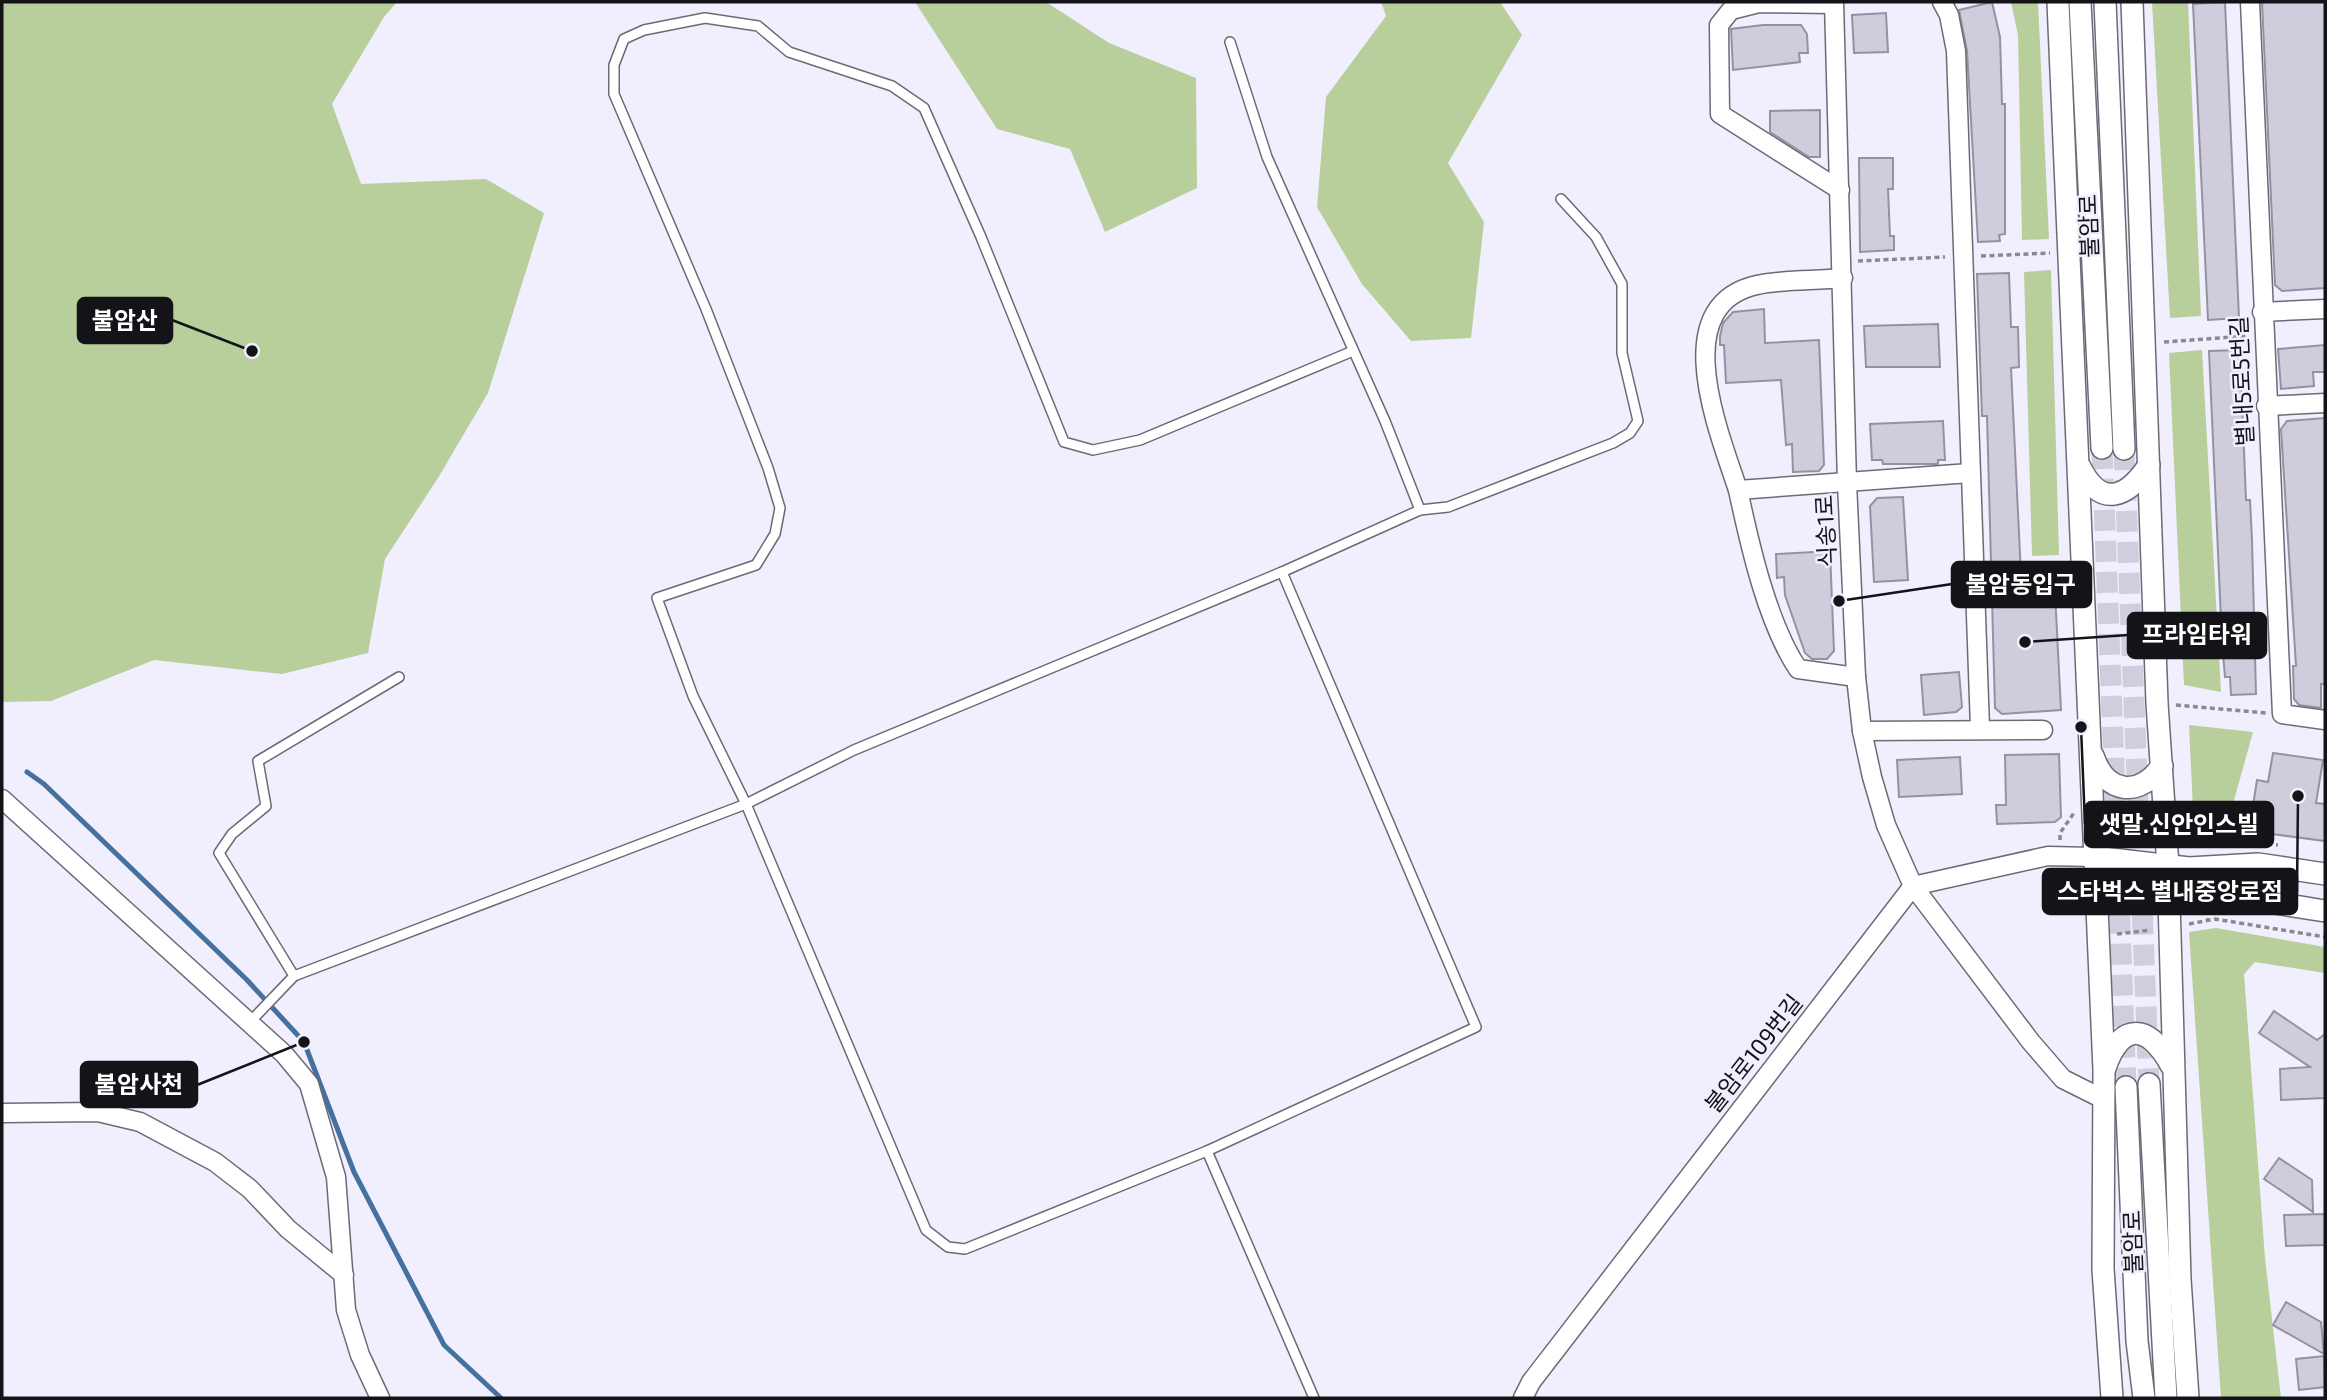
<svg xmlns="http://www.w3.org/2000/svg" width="2327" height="1400" viewBox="0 0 2327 1400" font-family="'Exo 2','Noto Sans KR',sans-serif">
  <rect width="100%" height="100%" fill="#f1effe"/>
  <!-- green -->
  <g fill="#b8ce9b">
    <path d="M2,2H397L384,17L332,104L361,184L486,179L544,213L488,393L438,478L385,559L368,653L282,674L154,660L51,701L2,702Z"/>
    <path d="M915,2H1046L1109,43L1196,78L1197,188L1105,232L1070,149L997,129Z"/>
    <path d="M1381,2H1500L1522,35L1448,163L1484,222L1471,338L1411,341L1362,284L1317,207L1326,97L1386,16Z"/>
    <path d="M2011,2H2038L2049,239L2022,240L2018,35Z"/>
    <path d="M2152,2H2188L2201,316L2170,318Z"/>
    <path d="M2051,270L2059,555L2032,556L2024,272Z"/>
    <path d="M2202,350L2221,692L2184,685L2169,353Z"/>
    <path d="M2189,725L2253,732L2231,811L2193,809Z"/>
    <path d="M2216,928L2325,947V973L2255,962L2244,974L2265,1258L2281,1398H2221L2189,932Z"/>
  </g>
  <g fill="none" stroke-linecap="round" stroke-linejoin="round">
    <!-- stream -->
    <path stroke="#45719e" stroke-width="5" d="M27,772L44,784L247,980L304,1042L354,1172L444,1345L501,1398"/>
  </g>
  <!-- building -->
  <g fill="#cfcddc" stroke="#9492a0" stroke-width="2">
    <path d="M1992,2L2000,37L2002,104H2005V234L1999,235L2000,241L1978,242L1967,51L1959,10Z"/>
    <path d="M2225,2L2239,318L2208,320L2193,4Z"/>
    <path d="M2262,2H2325V288L2282,291L2275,285Z"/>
    <path d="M1886,13L1888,52L1854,53L1852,15Z"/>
    <path d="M1763,25H1801L1807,34L1808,53H1799L1800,62L1733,70L1731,29Z"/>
    <path d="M1820,110V157H1809L1770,132V111Z"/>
    <path d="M1859,158H1893V189H1888L1890,236H1894V250L1860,252Z"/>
    <path d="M2009,273L2011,327H2018L2019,367L2011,368L2021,575L2054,573L2061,710L2002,714L1995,708L1987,416H1982L1977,274Z"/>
    <path d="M1764,309L1765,343L1819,340L1824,465L1819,471L1793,472L1792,444L1786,445L1781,380L1726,383L1724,345H1720V336L1723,323L1733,312Z"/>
    <path d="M1938,324L1940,367H1866L1864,326Z"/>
    <path d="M2325,345V372H2313L2314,386L2281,389L2278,349Z"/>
    <path d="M2240,350L2246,500H2250L2252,540L2256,694L2231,695L2230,677H2225L2222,642L2209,351Z"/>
    <path d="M2325,418V684H2321V708L2299,705L2294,699L2293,666H2296L2281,429L2287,421Z"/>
    <path d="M1943,421L1945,460H1938V464H1883L1882,460H1872L1870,424Z"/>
    <path d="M1903,497L1908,580L1874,582L1870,506L1877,498Z"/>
    <path d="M1830,551L1834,651L1827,659H1812L1805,653L1785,595L1784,577L1777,578L1776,554Z"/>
    <path d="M1959,672L1962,707L1956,712L1924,715L1921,675Z"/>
    <path d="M2273,753L2323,760L2316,803L2325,804V841L2249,831L2257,780L2268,782Z"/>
    <path d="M2059,754L2061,817L2055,822L1997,824L1996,805H2006L2005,755Z"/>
    <path d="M1960,757L1962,794L1899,797L1897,760Z"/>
    <path d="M2274,1011L2317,1040L2325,1034V1098L2281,1100L2280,1069L2310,1067L2259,1033Z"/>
    <path d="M2279,1158L2312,1180L2313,1212L2264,1179Z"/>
    <path d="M2325,1214V1245L2286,1246L2284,1215Z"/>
    <path d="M2286,1302L2321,1322L2324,1354L2273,1325Z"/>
    <path d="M2324,1356L2325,1387L2299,1390L2296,1359Z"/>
  </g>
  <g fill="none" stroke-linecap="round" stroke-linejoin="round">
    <!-- tertiary-tunnel -->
    <g stroke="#d0cedc" stroke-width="21" stroke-dasharray="21 10" stroke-linecap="butt">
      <path d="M2102,448L2126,1087"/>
      <path d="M2124,449L2149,1084"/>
    </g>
    <!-- service casing -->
    <g stroke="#6c6a77" stroke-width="12">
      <g id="service">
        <path d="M1230,42L1267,157L1385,421L1420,510"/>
        <path d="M1282,572L1476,1027L1207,1151L965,1249L948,1247L926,1230L746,804L693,696L657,598L756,565L775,534L780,508L768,468L706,309L614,94V65L624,39L644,30L705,18L758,26L789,52L892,86L924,108L981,237L1064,442L1093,450L1140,440L1353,351"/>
        <path d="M294,976L219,853L232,834L266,806L258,761L399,677"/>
        <path d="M249,1023L294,976L746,804L854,750L1282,572L1420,510L1448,507L1613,443L1630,433L1638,421L1622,353V284L1596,237L1561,199"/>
        <path d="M1207,1151L1314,1398"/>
      </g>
    </g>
    <!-- minor casing -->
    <g stroke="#6c6a77" stroke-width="21">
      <g id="minor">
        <path d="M1834,2L1847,483L1856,677L1862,731L1872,777L1886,825L1913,886L2031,1042L2063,1079L2103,1099"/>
        <path d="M1942,2L1949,15L1956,51L1980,728"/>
        <path d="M2250,2L2282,714L2325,720"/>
        <path d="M1833,4L1759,3L1731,10L1719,25L1720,114L1840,190"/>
        <path d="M2262,312L2325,309"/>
        <path d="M2266,406L2325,403"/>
        <path d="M1738,490C1719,432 1666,305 1757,285C1784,279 1815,281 1843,278"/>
        <path d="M1856,677L1798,669C1767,622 1750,546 1738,490L1970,473"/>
        <path d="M1862,731L2043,730"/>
        <path d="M2,799L284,1054L309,1084L336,1177L346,1310L360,1355L380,1398"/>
        <path d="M2,1113L98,1112L140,1122L215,1162L250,1189L288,1229L344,1275"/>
        <path d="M1523,1398L1531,1382L1913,886L2048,856L2094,857"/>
      </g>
    </g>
    <!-- tertiary casing -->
    <g stroke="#6c6a77" stroke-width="24">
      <g id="tertiary">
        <path d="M2058,2L2104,1070L2103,1269L2112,1398"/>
        <path d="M2080,2L2102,448"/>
        <path d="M2105,2L2124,449"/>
        <path d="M2132,2L2157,703L2168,866L2180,1279L2188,1398"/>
        <path d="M2080,467C2101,509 2127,498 2149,465"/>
        <path d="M2093,756C2106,794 2139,798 2162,766"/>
        <path d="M2094,857L2189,868L2258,864L2325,874"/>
        <path d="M2190,869L2244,898L2325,911"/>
        <path d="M2105,1068C2121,1021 2149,1024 2171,1065"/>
        <path d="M2149,1084L2166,1398"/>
        <path d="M2126,1087L2137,1341L2144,1398"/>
      </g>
    </g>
    <!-- path -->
    <g stroke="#8a8993" stroke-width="3.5" stroke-dasharray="5 3.5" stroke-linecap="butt">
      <path d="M1981,256L2050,253"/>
      <path d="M1858,261L1945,257"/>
      <path d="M2164,342L2247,336"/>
      <path d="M2176,705L2266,713"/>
      <path d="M2112,811L2147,809"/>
      <path d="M2184,812L2202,832L2278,845"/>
      <path d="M2206,832V848"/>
      <path d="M2060,840V833L2074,813"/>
      <path d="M2061,872V878L2078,896"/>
      <path d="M2207,901L2208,920"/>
      <path d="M2189,924L2215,919L2325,937"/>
      <path d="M2117,934L2151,930"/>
    </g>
    <!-- service -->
    <use href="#service" stroke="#fff" stroke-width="9"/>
    <!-- minor -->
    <use href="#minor" stroke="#fff" stroke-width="18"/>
    <!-- tertiary -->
    <use href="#tertiary" stroke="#fff" stroke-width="21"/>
  </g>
  <g text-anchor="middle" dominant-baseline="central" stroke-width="5" stroke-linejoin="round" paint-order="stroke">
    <!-- street labels -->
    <g font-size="23" fill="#131318" stroke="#f1effe">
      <text transform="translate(2088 226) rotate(-92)">불암로</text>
      <text transform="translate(2241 381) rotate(-93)">별내5로5번길</text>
      <text transform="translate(1825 531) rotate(-93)">식송1로</text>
      <text transform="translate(1753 1053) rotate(-52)">불암로109번길</text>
      <text transform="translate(2132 1242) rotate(-92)">불암로</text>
    </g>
  </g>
  <!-- callouts -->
  <path fill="none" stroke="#131318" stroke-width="2.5" d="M252 351L172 320M1839 601L1952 584M2025 642L2128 635M2081 727L2085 824M2298 796L2297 892M304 1042L197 1085"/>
  <g fill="#131318" stroke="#f1effe" stroke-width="2.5">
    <circle cx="252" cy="351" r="7"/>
    <circle cx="1839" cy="601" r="7"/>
    <circle cx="2025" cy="642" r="7"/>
    <circle cx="2081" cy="727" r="7"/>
    <circle cx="2298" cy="796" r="7"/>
    <circle cx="304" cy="1042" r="7"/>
  </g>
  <g fill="#131318" stroke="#131318" stroke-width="2.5">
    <rect x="78" y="298" width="94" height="45" rx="7"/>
    <rect x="1952" y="562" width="139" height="45" rx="7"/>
    <rect x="2128" y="613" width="138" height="45" rx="7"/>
    <rect x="2085" y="802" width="188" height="45" rx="7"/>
    <rect x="2043" y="869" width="254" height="45" rx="7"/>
    <rect x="81" y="1062" width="116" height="45" rx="7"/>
  </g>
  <g font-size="24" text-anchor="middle" font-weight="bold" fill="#fff">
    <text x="125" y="329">불암산</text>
    <text x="2021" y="593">불암동입구</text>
    <text x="2197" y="643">프라임타워</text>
    <text x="2179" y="833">샛말.신안인스빌</text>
    <text x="2170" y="900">스타벅스 별내중앙로점</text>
    <text x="139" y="1093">불암사천</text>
  </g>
  <!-- border -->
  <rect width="2327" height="1400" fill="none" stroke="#131318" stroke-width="7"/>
</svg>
